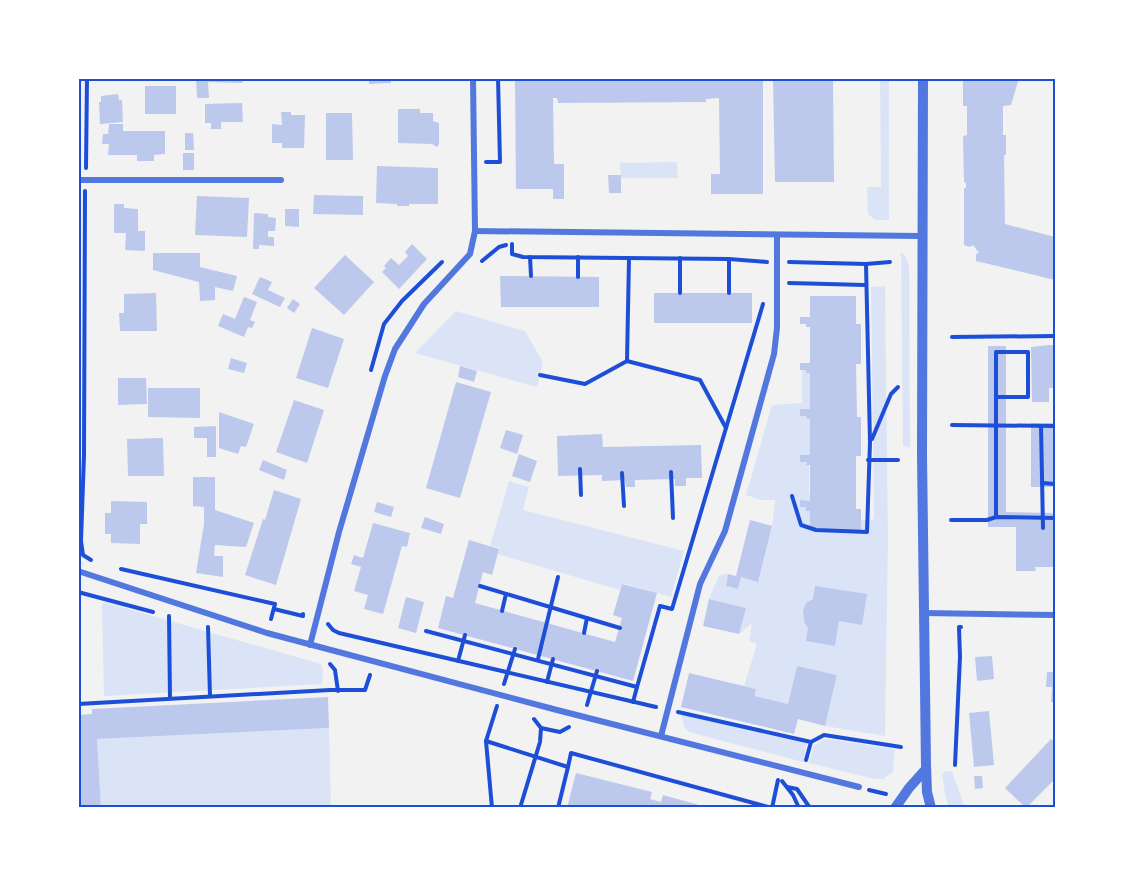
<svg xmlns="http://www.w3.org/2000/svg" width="1133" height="886" viewBox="0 0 1133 886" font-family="Poppins,sans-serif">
  <rect width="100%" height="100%" fill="#f2f2f2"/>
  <!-- green -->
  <g fill="#dbe4f7">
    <path d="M880,78H889V220H875L868,214L867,187H881Z"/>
    <path d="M677,162L678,178H621L620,163Z"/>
    <path d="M901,252L906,257L909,266L910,447L903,446Z"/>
    <path d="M885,286L888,539L885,736L825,726L837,675L797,666L788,704L755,696L756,689L744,686L757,644L749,641L752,623L739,634L745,608L709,599L719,575L728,574L726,586L738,589L741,577L758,581L772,526L775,500H761L746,495L772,405L802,403V365H812L816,457H809V494H816L856,521L874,519L871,287Z"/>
    <path d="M456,311L525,331L543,362L537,387L415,353Z"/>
    <path d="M509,481L529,487L523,510L684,551L671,597L622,583L620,590L497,554L500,548L490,546Z"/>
    <path d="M104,602L321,664L323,670L322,684L104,696L102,605Z"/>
    <path d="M681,714L807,743L803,762L689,732L684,727Z"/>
    <path d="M329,728L331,808H101L97,739Z"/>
    <path d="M826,739L895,749L893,772L883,779H875L809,763L814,745Z"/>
    <path d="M946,771H952L965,808H949L945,794L942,774Z"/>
  </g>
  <!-- building -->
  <g fill="#bdc9ec">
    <path d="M196,78H243L242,83L208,82L209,98H197Z"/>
    <path d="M369,78H391V83L369,84Z"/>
    <path d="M515,78H763V194H711V174H720L719,98L706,99V102L558,103L557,98H553L554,164H564V199H553V189H516Z"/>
    <path d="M773,78H833L834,182H775Z"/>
    <path d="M963,78H1019L1011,105L1003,106V135H1006V155H1004L1005,224L1055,237V280L976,261V254L979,253L973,245L970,247L964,245V188H966V183L964,182L963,136L967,135V106H963Z"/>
    <rect x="145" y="86" width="31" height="28"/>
    <path d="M118,94L119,100H122L123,122L100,124L99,102H101V96Z"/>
    <path d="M242,103L243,122H221V129H211V123H205V104Z"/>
    <path d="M398,109H420V113H433V121L439,123V144L437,147L432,144L398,143Z"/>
    <path d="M281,112H291V115H305L304,148H282V143H272V124L282,125Z"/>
    <path d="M326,113H352L353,160H326Z"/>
    <path d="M109,124H123V131H165V154L154,155V161H137V155H108L109,144H102L103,134H108Z"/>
    <path d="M185,133H193L194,150H185Z"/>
    <rect x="183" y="153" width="11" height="17"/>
    <path d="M377,166L438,168V204H409V206H397V204L376,203Z"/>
    <path d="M608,175H621V193H609Z"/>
    <path d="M314,195L363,196V215L313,214Z"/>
    <path d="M197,196L249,198L247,237L195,235Z"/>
    <path d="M114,204H124V208L138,209V231H145V251L125,250L126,233H114Z"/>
    <path d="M285,209H299V227L285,226Z"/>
    <path d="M254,213L268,214V217L276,218L275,231H268V237H274V246L259,245V249H253Z"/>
    <path d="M412,244L427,259L399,289L382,272L386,268L384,266L391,258L399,265L408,256L405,252Z"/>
    <path d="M153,253H200V267L237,276L233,291L215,287V300L200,301L199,282L153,270Z"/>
    <path d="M345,255L374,282L344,315L314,288Z"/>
    <path d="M500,276L599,277V307H501Z"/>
    <path d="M260,277L272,282L268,290L285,298L280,307L252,294Z"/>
    <path d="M156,293L157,331H120L119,313H124V294Z"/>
    <rect x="654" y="293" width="98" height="30"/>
    <path d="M810,296H856V324H861V364H856L857,417H861V456H856V509H861V530H810V511H806V507H800V500L810,501V465H806L807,462H800V455H810V419H807L806,416H800V409H810V373H806V370H800V363H810V327H806V324H800V317H810Z"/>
    <path d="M244,297L257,302L250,320L255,322L252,328L248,327L244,337L218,326L223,314L235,319Z"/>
    <path d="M293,299L300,304L294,313L287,308Z"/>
    <path d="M312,328L344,339L328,388L296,378Z"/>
    <path d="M1049,345H1055V388H1049V402H1032L1031,347Z"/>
    <path d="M988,346H1006V512L1055,513V567H1035L1036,571H1016V527H988Z"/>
    <path d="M231,358L247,363L244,373L228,369Z"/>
    <path d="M460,366L477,371L474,382L458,377Z"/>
    <path d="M118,378H146L147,404L118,405Z"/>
    <path d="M456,382L491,392L460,498L426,488Z"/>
    <path d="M148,388H200V418L148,417Z"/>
    <path d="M294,400L324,410L307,463L276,452Z"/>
    <path d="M219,412L254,424L246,447L241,446L238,454L219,448Z"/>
    <rect x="1031" y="423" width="24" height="64"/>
    <path d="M216,426V457H207V438H194V427Z"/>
    <path d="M506,430L523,435L517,454L500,448Z"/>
    <path d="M602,434L603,447L701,445L702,478H686V486H675V479L635,480V487H626L625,480L602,481V475L558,476L557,436Z"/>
    <path d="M163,438L164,476H128L127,439Z"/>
    <path d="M519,454L537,461L530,482L512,476Z"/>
    <path d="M263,460L287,470L284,480L259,470Z"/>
    <path d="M193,477H215V510L254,523L246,547L215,545L214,556H223V577L196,573L204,524V507L193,506Z"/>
    <path d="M274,490L301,499L276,585L245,575L263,519L265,520Z"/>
    <path d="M111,501L147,502V524H140V544L111,543V534H105V513H111Z"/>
    <path d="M377,502L394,507L391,517L374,512Z"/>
    <path d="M425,517L444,524L441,534L421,528Z"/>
    <path d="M750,520L772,526L758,582L741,577L738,589L726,586L728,574L736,576Z"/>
    <path d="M373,523L410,533L407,547L402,546L383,614L364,609L368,595L354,591L361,567L351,564L354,555L363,558Z"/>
    <path d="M469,540L499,549L492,575L483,572L475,603L615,642L622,618L613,615L622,584L657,593L633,681L438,628L446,596L453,598Z"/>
    <path d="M815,586L867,594L862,625L839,621L835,646L806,641L808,628L804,621L803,611L806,603L813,599Z"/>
    <path d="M406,597L424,602L416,633L398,628Z"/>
    <path d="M709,599L746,608L739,634L703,626Z"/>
    <path d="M992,656L994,679L977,681L975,657Z"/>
    <path d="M797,666L837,675L825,726L798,719L794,734L681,707L689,673L756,689L755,696L788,704Z"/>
    <path d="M1047,672H1055V702H1051L1052,687H1046Z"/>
    <path d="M328,697L329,728L97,739L101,808H79L78,715L92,714V709Z"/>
    <path d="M989,711L994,765L974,767L969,713Z"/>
    <path d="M1051,739L1055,742V779L1026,808L1005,788Z"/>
    <path d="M576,773L652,792L650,799L661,802L663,795L710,808H567Z"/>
    <path d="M974,776H982L983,788L975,789Z"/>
  </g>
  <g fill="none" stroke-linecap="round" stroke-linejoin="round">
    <!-- path -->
    <g stroke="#1d4ed8" stroke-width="4">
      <path d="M486,162H500L498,78"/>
      <path d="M86,168L87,78"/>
      <path d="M512,244V254L523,257L729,259L767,262"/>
      <path d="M530,257L531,276"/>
      <path d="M578,257V277"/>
      <path d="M629,258L627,361L700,380L726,428"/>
      <path d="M680,258V293"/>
      <path d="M482,261L499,247L506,245"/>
      <path d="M789,262L866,264L890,262"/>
      <path d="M789,283L865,285"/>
      <path d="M729,293V259"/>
      <path d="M952,337L1055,336"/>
      <path d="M371,370L384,324L402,301L442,262"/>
      <path d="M540,375L585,384L627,361"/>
      <path d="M952,425L1055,426"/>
      <path d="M1041,426L1043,528"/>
      <path d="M872,439L891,394L898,387"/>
      <path d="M868,460H898"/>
      <path d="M580,469L581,495"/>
      <path d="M671,472L673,518"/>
      <path d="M622,473L624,506"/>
      <path d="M1042,483L1055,484"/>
      <path d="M792,496L801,525L816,530L867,532L870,442L866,264"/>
      <path d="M996,517V352H1028V397H996"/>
      <path d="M951,520H987L996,517L1055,518"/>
      <path d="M78,541H81L83,555L91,560"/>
      <path d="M81,541L84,455L85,191"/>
      <path d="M121,569L275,604L271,619"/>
      <path d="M480,586L620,628"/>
      <path d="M78,592L153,612"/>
      <path d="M274,609L303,616V614"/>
      <path d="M502,611L506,594"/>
      <path d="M169,616L170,698"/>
      <path d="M328,624L333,630L339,633L656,707"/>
      <path d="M208,627L210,696"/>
      <path d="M426,631L637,687L660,606L672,609L763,304"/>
      <path d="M584,633L587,618"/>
      <path d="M538,659L558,577"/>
      <path d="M458,661L465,635"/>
      <path d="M330,664L335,670L338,691"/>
      <path d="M547,682L553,659"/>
      <path d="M504,684L515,649"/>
      <path d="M633,702L637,687"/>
      <path d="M78,704L330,690H365L370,675"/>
      <path d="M587,705L597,671"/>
      <path d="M678,712L811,742L806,760"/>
      <path d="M541,728L560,732L569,727"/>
      <path d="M486,741L568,767L558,808"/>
      <path d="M811,742L824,735L901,747"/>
      <path d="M955,765L960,657L959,627H961"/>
      <path d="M568,767L571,753L772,808"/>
      <path d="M782,781L793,795L799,808"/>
      <path d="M787,787L797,789L810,808"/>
      <path d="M869,790L886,794"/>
      <path d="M492,808L486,741L497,706"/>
      <path d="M520,808L540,742L541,728L534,719"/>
      <path d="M772,808L778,780"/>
    </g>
    <!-- minor -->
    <g stroke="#5277de" stroke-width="6">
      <path d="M78,180H281"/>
      <path d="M475,231L921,236"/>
      <path d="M78,571L267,633L557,710L859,787"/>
      <path d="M924,613L1055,615"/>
      <path d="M310,645L339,532L385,376L395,349L424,304L470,254L475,231L473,78"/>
      <path d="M661,736L700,584L725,531L774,354L777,328V235"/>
    </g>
    <!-- tertiary -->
    <g stroke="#5277de" stroke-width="10">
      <path d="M923,78L922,455L926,765L927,792L931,808"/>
      <path d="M895,808L909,788L926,769"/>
    </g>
  </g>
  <!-- border -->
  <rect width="1133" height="886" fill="none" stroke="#ffffff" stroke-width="159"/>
  <rect x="80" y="80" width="974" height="726" fill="none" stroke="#1d4ed8" stroke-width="2"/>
</svg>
